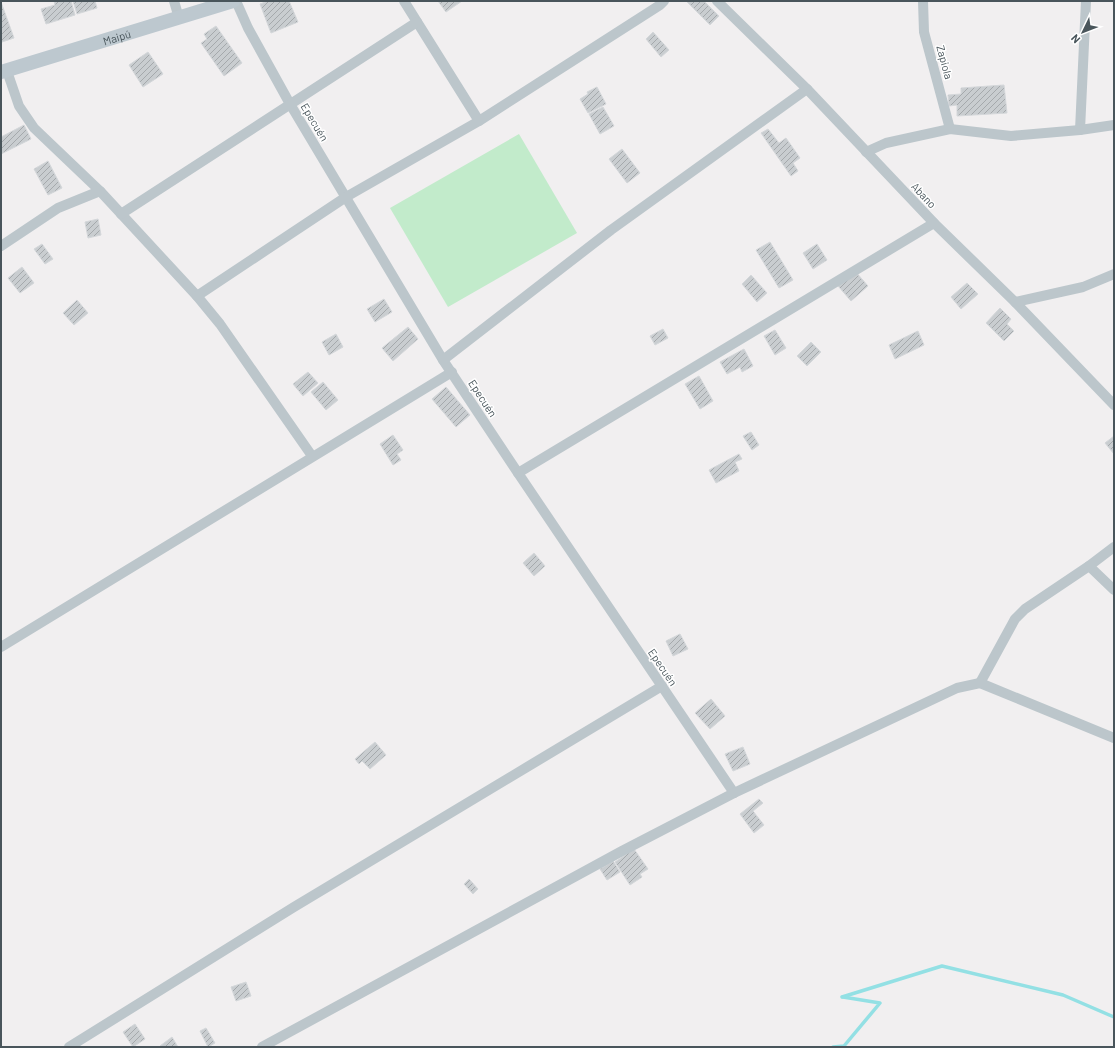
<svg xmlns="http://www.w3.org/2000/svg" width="1115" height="1048" viewBox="0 0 1115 1048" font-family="Barlow,sans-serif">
  <defs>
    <pattern id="building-hatch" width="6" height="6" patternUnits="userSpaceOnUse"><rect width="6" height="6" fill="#c9cdd0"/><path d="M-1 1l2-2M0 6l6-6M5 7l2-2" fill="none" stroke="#a5a9ac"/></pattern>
  </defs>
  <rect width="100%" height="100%" fill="#f1eff0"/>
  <!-- green -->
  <path fill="#c2ebcb" d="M519,134L577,233L448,307L390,208Z"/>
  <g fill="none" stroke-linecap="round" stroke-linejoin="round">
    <!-- stream -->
    <g stroke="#93e0e4" stroke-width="3.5">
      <path d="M842,997L942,966L1063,995L1114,1017"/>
      <path d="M833,1047L844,1046L880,1003L843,997"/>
    </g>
  </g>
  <!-- building -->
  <g fill="url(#building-hatch)" stroke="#d4d7da">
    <path d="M54,1H71L75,15L46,24L41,9L55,5Z"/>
    <path d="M73,1H95L97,8L77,14Z"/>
    <path d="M268,1H289L298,22L271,33L260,4Z"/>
    <path d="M438,1H462L446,12Z"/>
    <path d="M686,1H704L719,16L710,25Z"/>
    <path d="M1,2L14,38L2,42L1,39Z"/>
    <path d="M216,26L242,63L224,76L201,43L207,39L204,34Z"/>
    <path d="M653,32L669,50L661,57L646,39Z"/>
    <path d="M148,52L163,74L143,87L129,65Z"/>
    <path d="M1004,85L1007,113L957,116V105L949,106L948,95L961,94V88Z"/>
    <path d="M597,87L606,104L588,113L580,99L588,94L587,92Z"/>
    <path d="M603,107L614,126L600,134L589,114Z"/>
    <path d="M24,125L31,139L1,154V137Z"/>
    <path d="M768,129L779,143L786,138L800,158L793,163L798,171L791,176L761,133Z"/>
    <path d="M622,149L640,173L627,183L609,159Z"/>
    <path d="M48,161L62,188L48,195L34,169Z"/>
    <path d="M98,219L101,235L88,238L85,222Z"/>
    <path d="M770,242L793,280L779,288L756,250Z"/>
    <path d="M42,244L53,259L45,264L34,249Z"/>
    <path d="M817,244L827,260L813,269L803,253Z"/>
    <path d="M22,267L34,283L20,293L8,278Z"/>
    <path d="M855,271L868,286L851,301L838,286Z"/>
    <path d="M751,275L767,293L757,302L742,284Z"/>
    <path d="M967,283L978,294L961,309L951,297Z"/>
    <path d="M384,299L392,312L375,322L367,309Z"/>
    <path d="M77,300L88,313L74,325L63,313Z"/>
    <path d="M1000,308L1011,319L1007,324L1014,331L1004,341L986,323Z"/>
    <path d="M408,327L418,339L393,361L382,348Z"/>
    <path d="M663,329L668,338L655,345L650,336Z"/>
    <path d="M775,330L786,348L775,355L764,336Z"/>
    <path d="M918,331L924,345L895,359L889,345Z"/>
    <path d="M336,334L343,347L329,355L322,342Z"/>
    <path d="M811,342L821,352L807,366L797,356Z"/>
    <path d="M744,349L753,366L742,372L740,367L727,374L720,362Z"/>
    <path d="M308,372L318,383L303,396L293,384Z"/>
    <path d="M699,376L713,401L700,409L685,384Z"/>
    <path d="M323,382L338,400L326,410L311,392Z"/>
    <path d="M446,387L470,415L456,427L432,399Z"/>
    <path d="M751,432L759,445L752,450L743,436Z"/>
    <path d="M393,435L403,450L397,454L401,460L393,465L380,444Z"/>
    <path d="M1114,436V454L1105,443Z"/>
    <path d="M739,454L742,459L735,462L739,471L716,483L709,470Z"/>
    <path d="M534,553L545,566L534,576L523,563Z"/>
    <path d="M680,634L688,649L673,656L666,641Z"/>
    <path d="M711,699L725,716L710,729L695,713Z"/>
    <path d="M375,742L386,755L370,769L362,761L359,764L355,759Z"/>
    <path d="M743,747L750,764L733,771L725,754Z"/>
    <path d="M759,799L763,803L753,811L764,825L754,833L740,814Z"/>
    <path d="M634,849L648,869L640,874L642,877L630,885L615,862Z"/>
    <path d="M613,861L620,872L607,880L600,869Z"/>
    <path d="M469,879L478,889L473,894L464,884Z"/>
    <path d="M246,982L251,996L236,1001L231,987Z"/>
    <path d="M135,1024L145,1039L133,1047L123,1032Z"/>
    <path d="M206,1028L215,1043L208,1047L200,1031Z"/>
    <path d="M172,1037L178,1047H160V1046Z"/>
  </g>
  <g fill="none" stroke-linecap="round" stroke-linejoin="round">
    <!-- minor -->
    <g stroke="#bcc6cb" stroke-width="10">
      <path d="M174,1L179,18"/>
      <path d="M236,1L248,28L290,104L443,360L518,473L734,793"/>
      <path d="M404,1L479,121"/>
      <path d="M717,1L807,89L934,223L1015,302L1114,405"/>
      <path d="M923,1L924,32L950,129"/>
      <path d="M7,71L19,106L34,128L100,191L197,296L220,324L312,456"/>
      <path d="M1080,130L1086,1"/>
      <path d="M866,152L886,143L950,129L1011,136L1080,130L1114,125"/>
      <path d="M121,214L417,22"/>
      <path d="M1,246L58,208L100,191"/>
      <path d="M197,296L346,197L479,121L660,5L664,1"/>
      <path d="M1015,302L1083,287L1114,274"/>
      <path d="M443,360L611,230L807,89"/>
      <path d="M518,473L934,223"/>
      <path d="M1089,566L1114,590"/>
      <path d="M1,647L452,372"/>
      <path d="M980,683L1015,619L1025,609L1089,566L1114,547"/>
      <path d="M69,1047L294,907L662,686"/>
      <path d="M262,1047L622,851L734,793L957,688L980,683L1114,738"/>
    </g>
    <!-- secondary -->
    <path stroke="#bdc8cf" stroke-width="14" id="s1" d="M1,72L233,1"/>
  </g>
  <g text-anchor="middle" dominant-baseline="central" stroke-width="3" stroke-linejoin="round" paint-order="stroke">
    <!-- street labels -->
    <g font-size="11" fill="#49555b" stroke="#fff">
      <text stroke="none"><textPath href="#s1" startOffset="121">Maipú</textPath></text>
      <text transform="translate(945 62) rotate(75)">Zapiola</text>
      <text transform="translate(315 122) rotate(59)">Epecuén</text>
      <text transform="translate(924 195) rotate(47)">Abano</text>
      <text transform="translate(483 398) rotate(57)">Epecuén</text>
      <text transform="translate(663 667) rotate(56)">Epecuén</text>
    </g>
  </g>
  <!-- border -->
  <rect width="1115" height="1048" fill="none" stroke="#49555b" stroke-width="4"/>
  <!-- north arrow -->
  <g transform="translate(1083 32) rotate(227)" stroke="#ffffff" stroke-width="3" paint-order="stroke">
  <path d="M0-3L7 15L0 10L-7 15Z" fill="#49555b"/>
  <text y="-6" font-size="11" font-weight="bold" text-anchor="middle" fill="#49555b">N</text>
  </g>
</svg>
